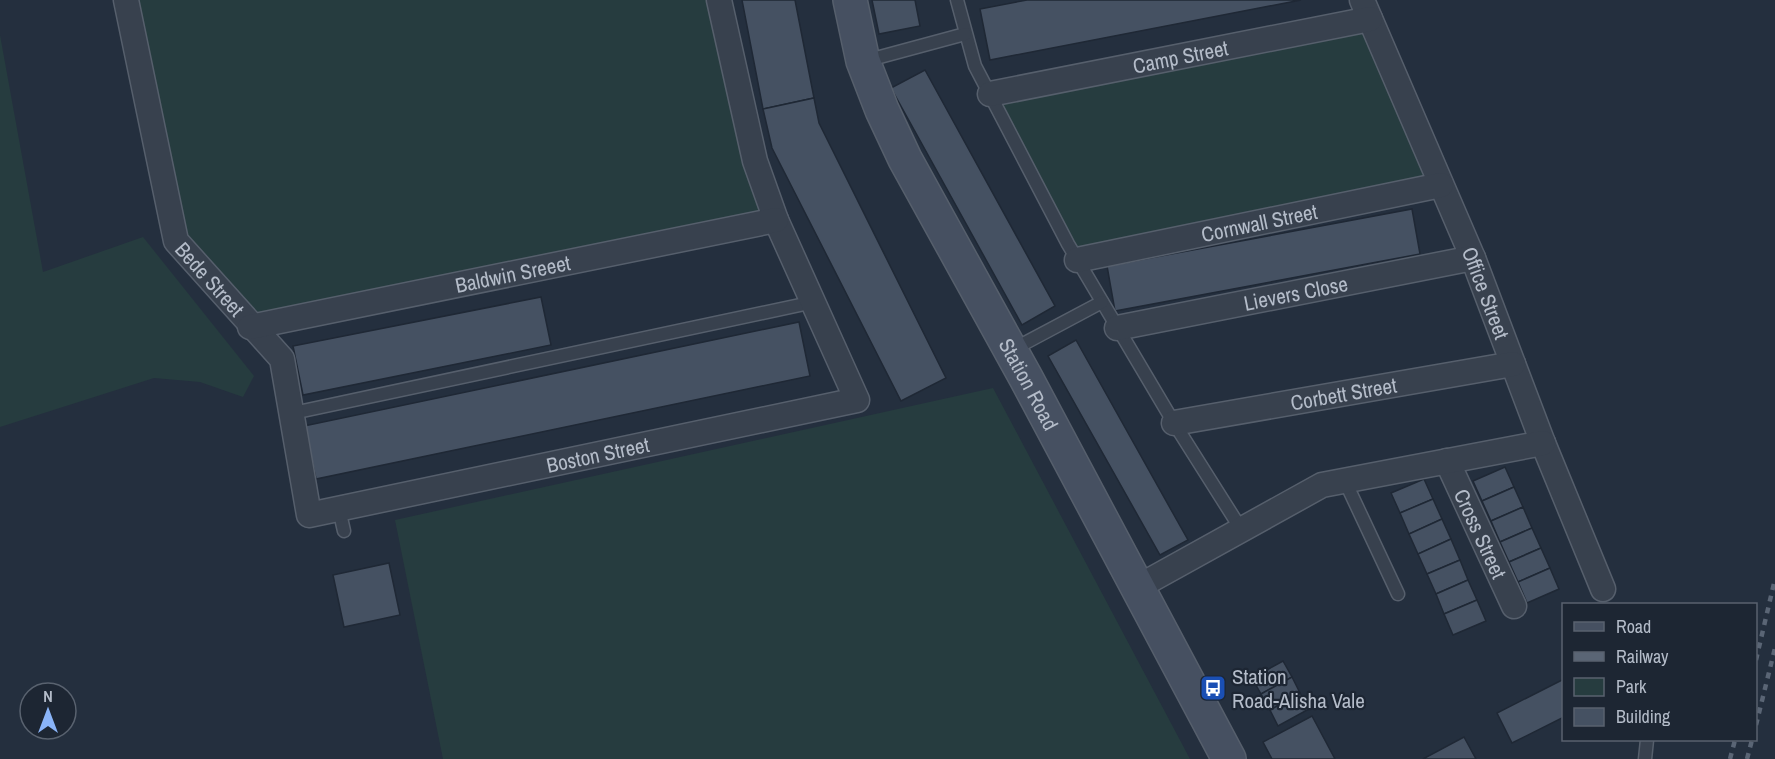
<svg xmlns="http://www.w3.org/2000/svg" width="1775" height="759" viewBox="0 0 1775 759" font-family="'Archivo Narrow',sans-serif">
  <rect width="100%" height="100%" fill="#242f3e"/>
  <!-- green -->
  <g fill="#263c3f">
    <path d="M126,0H719L776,220L250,327L176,241Z"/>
    <path d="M1370,19L1441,185L1077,260L990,94Z"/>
    <path d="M0,35L43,272L143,237L254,376L243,397L200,382L154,378L0,427Z"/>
    <path d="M993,388L1190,759H443L395,520Z"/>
  </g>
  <!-- building -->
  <g fill="#455162" stroke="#1f2835" stroke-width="1.5">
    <path d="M742,0H795L814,98L763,109Z"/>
    <path d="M872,0H915L920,26L879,34Z"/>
    <path d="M1027,0H1301L990,60L980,9Z"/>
    <path d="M925,70L1055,306L1022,325L891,88Z"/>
    <path d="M814,98L819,123L946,378L901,401L772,148L763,109Z"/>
    <path d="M1412,209L1420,254L1115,311L1107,266Z"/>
    <path d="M541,297L551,345L303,395L293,346Z"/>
    <path d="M799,322L810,376L316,479L304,426Z"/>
    <path d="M1076,340L1188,540L1160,555L1048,356Z"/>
    <path d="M1505,467L1514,487L1482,501L1473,481Z"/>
    <path d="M1424,479L1433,499L1400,513L1391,493Z"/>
    <path d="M1514,487L1523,507L1491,521L1482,501Z"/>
    <path d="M1433,499L1442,519L1409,534L1400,513Z"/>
    <path d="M1523,507L1532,528L1500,542L1491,521Z"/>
    <path d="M1442,519L1451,539L1418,554L1409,534Z"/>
    <path d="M1532,528L1541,548L1509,562L1500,542Z"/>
    <path d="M1451,539L1460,560L1427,574L1418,554Z"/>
    <path d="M1541,548L1550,568L1518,582L1509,562Z"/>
    <path d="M1460,560L1468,580L1436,594L1427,574Z"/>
    <path d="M389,563L400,615L344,627L333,575Z"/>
    <path d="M1550,568L1559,589L1527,603L1518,582Z"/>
    <path d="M1468,580L1477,600L1444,614L1436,594Z"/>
    <path d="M1477,600L1486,621L1453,635L1444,614Z"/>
    <path d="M1283,661L1292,677L1261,694L1252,678Z"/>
    <path d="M1292,677L1300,693L1270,710L1261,694Z"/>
    <path d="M1564,679V717L1512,743L1497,713Z"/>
    <path d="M1300,693L1309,709L1278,726L1270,710Z"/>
    <path d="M1312,716L1335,759H1272L1263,742Z"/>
    <path d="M1464,737L1476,759H1423Z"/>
  </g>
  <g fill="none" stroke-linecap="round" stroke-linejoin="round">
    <!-- service casing -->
    <g stroke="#565f6c" stroke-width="15">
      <g id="service">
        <path d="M957,0L975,66L1068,244L1174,423L1241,529"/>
        <path d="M865,61L965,34"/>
        <path d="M1012,350L1102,302"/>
        <path d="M293,413L814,302"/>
        <path d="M1344,479L1398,594"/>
        <path d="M339,509L344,531"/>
        <path d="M1645,759L1647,740"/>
      </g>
    </g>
    <!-- minor casing -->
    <g stroke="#565f6c" stroke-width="27">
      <g id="minor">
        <path id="s1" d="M126,0L176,241L282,359L309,515L857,400L776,220L755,161L719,0"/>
        <path id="s2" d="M1362,0L1473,258L1543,443L1603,589"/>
        <path id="s3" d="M990,94L1370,19"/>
        <path id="s4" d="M1077,260L1441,185"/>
        <path id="s5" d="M250,327L776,220"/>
        <path id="s6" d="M1117,328L1473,258"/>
        <path id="s7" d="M1174,423L1513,364"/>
        <path id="s8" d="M1447,461L1514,606"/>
        <path d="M1138,587L1322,485L1543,443"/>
      </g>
    </g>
    <!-- secondary casing -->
    <g stroke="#565f6c" stroke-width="36">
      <g id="secondary">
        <path id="s9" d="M850,0L863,61L882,110L905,159L1026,378L1229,759"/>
      </g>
    </g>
    <!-- service -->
    <use href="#service" stroke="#38414e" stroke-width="12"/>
    <!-- minor -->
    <use href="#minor" stroke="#38414e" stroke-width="24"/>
    <!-- secondary -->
    <use href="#secondary" stroke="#465061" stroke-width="33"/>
    <!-- rail -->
    <g stroke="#5a6575" stroke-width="4.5" stroke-dasharray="6 6" stroke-linecap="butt">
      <path d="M1756,660L1775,579"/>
      <path d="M1756,725L1775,648"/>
      <path d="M1730,759L1735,740"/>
      <path d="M1747,759L1752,740"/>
    </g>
  </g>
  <!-- icons -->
  <defs>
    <g id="bus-square" transform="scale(1.35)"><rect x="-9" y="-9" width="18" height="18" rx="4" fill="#1a4fb4" stroke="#1d2633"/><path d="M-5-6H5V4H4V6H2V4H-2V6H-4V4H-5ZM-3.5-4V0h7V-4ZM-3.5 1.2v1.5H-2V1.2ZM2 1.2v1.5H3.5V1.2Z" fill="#fff"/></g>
  </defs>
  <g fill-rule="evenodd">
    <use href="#bus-square" x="1213" y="688"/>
  </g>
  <g text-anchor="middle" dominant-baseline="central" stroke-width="4.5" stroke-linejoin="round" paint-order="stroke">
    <!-- street labels -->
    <g font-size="21" fill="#b4bcc9" stroke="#1d2633">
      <text stroke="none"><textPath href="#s3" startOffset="194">Camp Street</textPath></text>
      <text stroke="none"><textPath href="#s4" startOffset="186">Cornwall Street</textPath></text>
      <text stroke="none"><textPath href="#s5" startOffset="268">Baldwin Sreeet</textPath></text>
      <text stroke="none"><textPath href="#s1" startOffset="297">Bede Street</textPath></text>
      <text stroke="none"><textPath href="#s6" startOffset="182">Lievers Close</textPath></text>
      <text stroke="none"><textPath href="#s2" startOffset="318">Office Street</textPath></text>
      <text stroke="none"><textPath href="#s9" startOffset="426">Station Road</textPath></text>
      <text stroke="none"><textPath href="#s7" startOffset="172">Corbett Street</textPath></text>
      <text stroke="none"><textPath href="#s1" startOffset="858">Boston Street</textPath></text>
      <text stroke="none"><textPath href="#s8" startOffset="80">Cross Street</textPath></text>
    </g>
    <!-- poi labels -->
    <g font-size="21" fill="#b4bcc9" stroke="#1d2633" text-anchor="start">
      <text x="1232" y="676">Station<tspan x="1232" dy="24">Road-Alisha Vale</tspan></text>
    </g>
  </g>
  <!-- legend -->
  <rect x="1562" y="603" width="195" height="138" fill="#1d2633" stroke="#59626f" stroke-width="1.5"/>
  <rect x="1574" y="622" width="30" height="9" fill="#465061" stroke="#59626f" stroke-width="1.5"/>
  <text x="1616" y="633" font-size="18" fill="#b4bcc9">Road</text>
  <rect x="1574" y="652" width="30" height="9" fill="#5a6575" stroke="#59626f" stroke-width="1.5"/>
  <text x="1616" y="663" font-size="18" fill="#b4bcc9">Railway</text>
  <rect x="1574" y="678" width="30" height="18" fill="#263c3f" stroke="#59626f" stroke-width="1.5"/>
  <text x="1616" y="693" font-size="18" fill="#b4bcc9">Park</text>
  <rect x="1574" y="708" width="30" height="18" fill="#455162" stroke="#59626f" stroke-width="1.5"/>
  <text x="1616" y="723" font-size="18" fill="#b4bcc9">Building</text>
  <!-- north arrow -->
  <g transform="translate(48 711)"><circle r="28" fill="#1d2633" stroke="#59626f" stroke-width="1.5"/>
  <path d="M0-4.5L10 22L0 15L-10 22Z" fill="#8ab4f8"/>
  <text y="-9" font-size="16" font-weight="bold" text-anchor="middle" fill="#b4bcc9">N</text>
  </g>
</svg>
